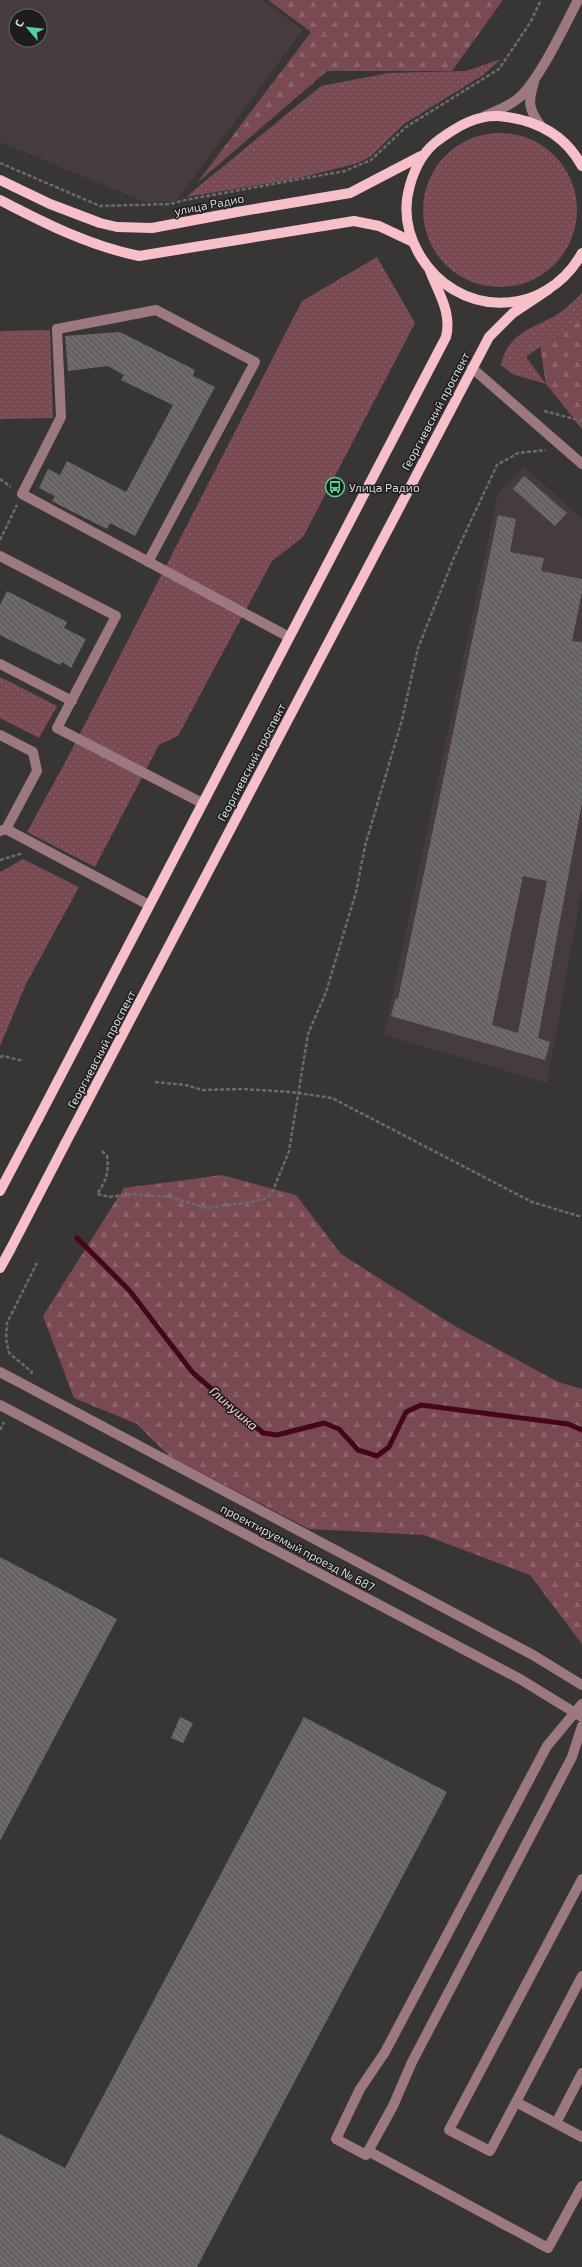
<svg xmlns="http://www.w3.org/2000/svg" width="582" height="2267" viewBox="0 0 582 2267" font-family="'Exo 2',sans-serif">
  <defs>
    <pattern id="green-dots" width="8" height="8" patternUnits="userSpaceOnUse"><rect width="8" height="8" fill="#794a51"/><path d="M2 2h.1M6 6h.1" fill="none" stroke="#8b6369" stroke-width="1.8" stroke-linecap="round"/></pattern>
    <pattern id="forest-firs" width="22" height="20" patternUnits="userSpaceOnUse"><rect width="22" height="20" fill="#794a51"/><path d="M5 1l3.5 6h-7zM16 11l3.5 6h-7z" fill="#8b6369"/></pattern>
    <pattern id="building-back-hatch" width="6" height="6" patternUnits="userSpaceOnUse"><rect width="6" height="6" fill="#676363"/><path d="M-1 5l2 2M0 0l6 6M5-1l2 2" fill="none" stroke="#7c7979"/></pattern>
  </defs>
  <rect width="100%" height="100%" fill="#383535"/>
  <!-- built -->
  <g fill="#463c3d" fill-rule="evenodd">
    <path d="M0,0H263L303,30L176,201L147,203L0,142ZM16,16H40V40H16Z"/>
    <path d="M524,467L582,518V889L547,1083L384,1035L498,493Z"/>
  </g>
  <!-- green -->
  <g fill="url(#green-dots)">
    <path d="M501,59L483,75L404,124L371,156L358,163L295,179L186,197L321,86L389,73L466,71Z"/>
    <circle cx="500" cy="210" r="77"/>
    <path d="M377,257L415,323L303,537L272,561L178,736L159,745L95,867L27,832L67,759L302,301Z"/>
    <path d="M582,293V320C564,333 543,343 526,357L546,384L512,374L501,365C507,335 528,330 553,317C564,311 573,302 582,293Z"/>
    <path d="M50,330L53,418L0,419V331Z"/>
    <path d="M0,677L57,706L39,738L0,718Z"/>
    <path d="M23,859L79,887L26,984L0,1046V872Z"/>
  </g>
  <!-- forest -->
  <g fill="url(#forest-firs)">
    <path d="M268,0H503L452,71H327L197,183L311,32Z"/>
    <path d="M582,320V429L546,384L540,346Z"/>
    <path d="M222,1175L296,1195L341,1254L453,1325L558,1382L582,1389V1644L530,1575L424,1535L309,1529L169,1456L137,1424L74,1398L43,1316L124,1188Z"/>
  </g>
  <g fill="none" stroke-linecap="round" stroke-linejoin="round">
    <!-- stream -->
    <path stroke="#46061a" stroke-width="5" d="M77,1238L129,1290L193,1373L263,1433L277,1435L324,1423L339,1429L358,1450L377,1456L389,1447L406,1412L421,1405L568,1424L582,1430"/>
  </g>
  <!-- building -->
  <g fill="url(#building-back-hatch)" fill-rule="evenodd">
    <path d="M120,332L195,370L193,376L215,387L135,536L110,523L107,529L69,510L52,501L55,496L39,488L48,469L60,475L67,461L126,492L173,405L121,380L124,375L108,366L68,371L65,336Z"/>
    <path d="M524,476L567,513L555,526L513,489Z"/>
    <path d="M498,515L516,519L510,552L544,558L541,571L582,579V592L572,641L582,642V803L538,1038L550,1042L545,1060L391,1016L396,998L398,999ZM523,876L547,881L518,1033L492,1025Z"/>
    <path d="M7,591L67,622L64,628L86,639L71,668L62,662L60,665L0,635V605Z"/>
    <path d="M0,1557L117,1619L0,1841Z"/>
    <path d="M180,1717L193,1723L183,1743L171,1738Z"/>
    <path d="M304,1717L447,1792L197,2267H0V2134L65,2168Z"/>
  </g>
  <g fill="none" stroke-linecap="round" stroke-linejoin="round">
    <!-- path -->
    <g stroke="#6d6a6a" stroke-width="2.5" stroke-dasharray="4 2" stroke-linecap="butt">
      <path d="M0,163L100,206L170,204L185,200L345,171L371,160L406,127L499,69L530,23L541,0"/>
      <path d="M544,411L582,421"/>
      <path d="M0,479L11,487"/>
      <path d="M0,540L17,505"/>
      <path d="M0,860L23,853"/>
      <path d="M0,1057L3,1056L23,1061"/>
      <path d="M155,1082L186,1085L202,1090L243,1089L291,1092L332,1098L532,1202L582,1217"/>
      <path d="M102,1151L107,1156C109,1173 106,1181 97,1194L110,1197L133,1194L170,1197L207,1208L252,1202L264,1199L272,1193L289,1151L308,1034L326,992L356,892L365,846L402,720L418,648L455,555L497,465L518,453L546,450"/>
      <path d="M31,1374L32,1372L9,1353L6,1339L7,1323L37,1263"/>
      <path d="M0,1430L4,1422"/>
    </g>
    <!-- minor -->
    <g stroke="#9b797e" stroke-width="10">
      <path d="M534,82C528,102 528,108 540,125"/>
      <path d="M485,116C497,110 511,106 521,96C541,76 564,27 578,0"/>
      <path d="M472,368L582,464"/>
      <path d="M0,556L116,616L57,728L202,803"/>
      <path d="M148,562L255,362L156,310L57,329L61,417L22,494L289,637"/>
      <path d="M0,664L72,701"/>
      <path d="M0,735L33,752L37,771L6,829"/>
      <path d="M0,831L6,829L149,905"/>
      <path d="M0,1372L533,1655L582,1685"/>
      <path d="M0,1405L520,1679L582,1717"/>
      <path d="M582,1704L547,1746L385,2052L360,2089L336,2139L366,2155L393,2106L412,2062L572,1757L582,1726"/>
      <path d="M582,1879L449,2130L490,2151L516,2102L582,2137"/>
      <path d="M516,2102L582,1976"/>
      <path d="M556,2123L582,2073"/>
      <path d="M368,2151L548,2248L582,2186"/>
    </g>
    <!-- major -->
    <g stroke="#f7c0c8" stroke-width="10">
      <path d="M582,166C564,133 534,119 498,116C477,115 458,126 440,139C424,150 415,167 410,185C403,209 407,232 418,252C455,319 545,320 582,253"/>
      <path d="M0,180L50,204L100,223L117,227L152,228L237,212L350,193L421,156"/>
      <path d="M0,200C44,223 90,246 139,256L354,221L379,226L413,242"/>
      <path d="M38,1119L446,337C452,313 439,294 430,271"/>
      <path d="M65,1144L489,337L513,313L549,289"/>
      <path d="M0,1268L10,1250"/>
    </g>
    <!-- major-bridge -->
    <g stroke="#f7c0c8" stroke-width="10">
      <path d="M0,1191L38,1119"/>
      <path d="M10,1250L65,1144"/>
    </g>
  </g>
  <!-- icons -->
  <defs>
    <g id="bus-ring" transform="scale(1)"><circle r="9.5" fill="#1e1d1d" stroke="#53d396" stroke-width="1.5"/><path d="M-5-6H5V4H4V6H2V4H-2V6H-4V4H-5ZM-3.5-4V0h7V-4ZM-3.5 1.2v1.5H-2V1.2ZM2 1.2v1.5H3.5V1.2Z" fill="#53d396"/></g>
  </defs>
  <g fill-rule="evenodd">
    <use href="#bus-ring" x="335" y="487"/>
  </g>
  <g text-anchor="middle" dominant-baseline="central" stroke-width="3" stroke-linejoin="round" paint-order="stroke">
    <!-- street labels -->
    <g font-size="12" fill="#dad8d8" stroke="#1e1d1d">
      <text transform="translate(209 204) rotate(-11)">улица Радио</text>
      <text transform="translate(435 411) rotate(-62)">Георгиевский проспект</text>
      <text transform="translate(251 762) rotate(-62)">Георгиевский проспект</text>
      <text transform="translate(101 1049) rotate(-62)">Георгиевский проспект</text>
      <text transform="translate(298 1547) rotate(28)">проектируемый проезд № 687</text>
    </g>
    <!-- poi labels -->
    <g font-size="12" fill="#dad8d8" stroke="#1e1d1d" text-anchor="start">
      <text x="349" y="487">Улица Радио</text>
    </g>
    <!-- water labels -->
    <g font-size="13" font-style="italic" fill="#f6cbd1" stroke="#1e1d1d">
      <text transform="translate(234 1408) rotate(41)">Глинушка</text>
    </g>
  </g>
  <!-- north arrow -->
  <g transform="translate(28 28) rotate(298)"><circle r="19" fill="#1e1d1d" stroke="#696868"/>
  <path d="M0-3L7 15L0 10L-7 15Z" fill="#53d396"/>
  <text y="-6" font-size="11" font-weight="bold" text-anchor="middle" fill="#dad8d8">С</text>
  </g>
</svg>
